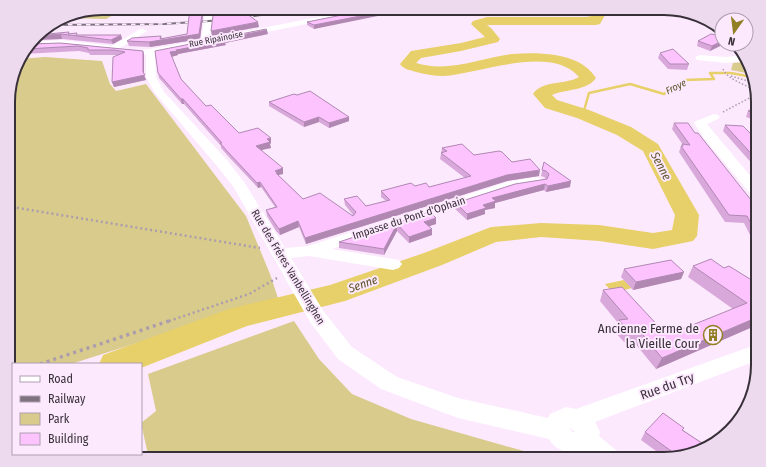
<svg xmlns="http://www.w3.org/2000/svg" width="766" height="467" viewBox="0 0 766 467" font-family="'Fira Sans Condensed',sans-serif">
  <rect width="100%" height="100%" fill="#fde9fe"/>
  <!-- green -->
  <g fill="#d9cb8c">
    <path d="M102,8H126L106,19L62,18L66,15Z"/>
    <path d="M45,57L102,61L110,84L116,91L146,84L246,216L270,274L278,298L71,364H13V382L11,383L9,377V90L19,59Z"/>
    <path d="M747,62L751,74L731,70L733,63Z"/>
    <path d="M294,321L319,359L352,394L411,419L527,452L537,459H149L141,423L156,411L148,374Z"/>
  </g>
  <!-- water -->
  <path fill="#e7d069" d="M624,280L632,288L613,293L605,284Z"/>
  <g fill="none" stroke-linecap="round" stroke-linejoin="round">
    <!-- stream -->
    <path stroke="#e7d069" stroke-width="2.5" d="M583,114L589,93L630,84L664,94L685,80L714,79L710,73H731L752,77"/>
    <!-- river -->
    <path fill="#e7d069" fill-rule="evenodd" d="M551,8H578L603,13L605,15L600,24L596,25H487L491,28L500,39L498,42L461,51L421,58L416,63C448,73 481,58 512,54C527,53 541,53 555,55C572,58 586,63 596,78C587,91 565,89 552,95L557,100L589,110L631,127L658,144L699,215L697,236L693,241L653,249L599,241L541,237L496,242L442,265L345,301L247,326L141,368V364H99L103,355L229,309L330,285L424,253L491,227L541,223L599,225L653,233L672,230L675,215L643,151L617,135L577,118L545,108L533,94C542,80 566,85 579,77C550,44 480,74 443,76C434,76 424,74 416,72C410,70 403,69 400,64L411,51L461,43L485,37L471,24L473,21L487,17H592L557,11Z"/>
    <!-- path-far3 -->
    <g stroke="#ac9dad" stroke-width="1.5" stroke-dasharray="1.5 2" stroke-linecap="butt">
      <path d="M723,69C729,82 747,83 757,93"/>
      <path d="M731,76L754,83"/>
      <path d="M723,112L757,94"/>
    </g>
    <!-- path-far2 -->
    <path stroke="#ac9dad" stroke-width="2" stroke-dasharray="1.5 2.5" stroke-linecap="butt" d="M9,206L18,208"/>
    <!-- path-far1 -->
    <g stroke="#ac9dad" stroke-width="2.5" stroke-dasharray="2 3" stroke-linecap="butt">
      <path d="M12,207L260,248"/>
      <path d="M169,321L249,294L277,278"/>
    </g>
    <!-- path -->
    <g stroke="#ac9dad" stroke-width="3.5" stroke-dasharray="3 4" stroke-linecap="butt">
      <path d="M40,364L172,320"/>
      <path d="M9,375L13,373"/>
    </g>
    <!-- minor -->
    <g fill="#fff" fill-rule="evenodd">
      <path d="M206,8H214L210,38L366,8H381L377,10L155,54L156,77L164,92L227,160L244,182L285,248L308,246L507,182L535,177L540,178L542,181L540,184L497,194L332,249L399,260L402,264L399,268L393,270L309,256L291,258L324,312L352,347L397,377L458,398L548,418L550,414L566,407L576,409L758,344V360L595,422L600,432L599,436L617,451L620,459H590L583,453C570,456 555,450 549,439L458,418L381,389L338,359L310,322L233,186L217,166L155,93L146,77V55L137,54L136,52L137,50L150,49L201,40ZM569,427L575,432H572Z"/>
      <path d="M140,29H143L147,31L114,52L62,46L28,47L32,42L62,40L112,46Z"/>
      <path d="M700,55L726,57L745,55L747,61L726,63L697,60L695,58L697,56Z"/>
      <path d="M714,114L718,115L720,117L718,119L707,124L758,185V198L753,197L703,137L694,123L696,121Z"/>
    </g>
    <!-- rail casing -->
    <g stroke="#7e727f" stroke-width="2">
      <g id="rail">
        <path d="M240,18L312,8"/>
        <path d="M50,25L164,24L224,20"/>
      </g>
    </g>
    <!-- rail -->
    <use href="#rail" stroke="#fde9fe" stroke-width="1.5" stroke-dasharray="4.5" stroke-linecap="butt"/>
  </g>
  <!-- wall -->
  <g fill="#d9a8db">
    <path d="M186,8H204L200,39L150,47L129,46L127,41L162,39L187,34L190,10H186Z"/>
    <path d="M339,8H358L342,11L340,10Z"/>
    <path d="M378,8L314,29L307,25V22Z"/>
    <path d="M69,32V34L78,35H121L122,39L113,44L62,39L33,40Z"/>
    <path d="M268,34L225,43L226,45L178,54V55L171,57L181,79L206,106L239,133L271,138V143L270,144L271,148L261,150L283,174L278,175L303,199L353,216V215L345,205L344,199L366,206L386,201L381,197V191L415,186L429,187L465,178L440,159L442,148L474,155L512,162L539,176L507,181L306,244L299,227L280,235L276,231L267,216L266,210L275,207L261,187L258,188L228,156L221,148V146L184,104H182L159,78L158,73L155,51Z"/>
    <path d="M698,41L722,44H724L710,51L697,46Z"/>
    <path d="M60,43L143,51L144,55V75L146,80L114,87L112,82L118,55H90L89,53L79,51L23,54L31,44Z"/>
    <path d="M660,53L689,64L687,70L668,69L658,58Z"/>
    <path d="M297,95L349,117V121L329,128L319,122L304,127L269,106V102Z"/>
    <path d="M758,106V121L746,117L748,111Z"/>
    <path d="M674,123L695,133L758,209V251L744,223L725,222L679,152L681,146L683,145L672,129Z"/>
    <path d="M725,125L757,140H758V167H755L723,131Z"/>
    <path d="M544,162L570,187L546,192L544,190L495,203V208L485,210V214L467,220L455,209L456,203L546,179L544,177L541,176Z"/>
    <path d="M430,212L436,224L429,226L432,229V235L409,243L397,231L384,255L339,248V242Z"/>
    <path d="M693,266L724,268L758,284V326L757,325L656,369L633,341L624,342L615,332L618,323L600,301L603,290L662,330L675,332L733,309L688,277Z"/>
    <path d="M624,269L684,272L681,279L633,290L621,277Z"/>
    <path d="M683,430L708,447L670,459H667L641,440L645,432Z"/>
  </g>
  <!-- shaded-wall -->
  <g fill="#b088b2">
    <path d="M203,8H204L200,39L150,47L149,42L160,39L161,36L162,40L199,34Z"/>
    <path d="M342,8H358L342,11Z"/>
    <path d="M402,8H417L314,29V25Z"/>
    <path d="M258,22L259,27L212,36L211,31Z"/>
    <path d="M267,30L268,34L225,43L226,45L178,54V55L171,57L170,52L176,50L222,39Z"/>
    <path d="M61,34L62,39L33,40L37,36Z"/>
    <path d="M121,35L122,39L113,44L111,40Z"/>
    <path d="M722,41V44H724L710,51L712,46Z"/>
    <path d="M143,51L144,55V75L146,80L114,87L112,82L143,72Z"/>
    <path d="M181,99H183L184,104H182Z"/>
    <path d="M319,117V122L304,127V122Z"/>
    <path d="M349,117V121L329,128V123Z"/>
    <path d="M271,138V143L270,144L271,148L257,151L256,146L267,139Z"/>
    <path d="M283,168V174L278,175L275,171Z"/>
    <path d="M540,170L539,176L507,181L306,244L305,238L507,175Z"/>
    <path d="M571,181L570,187L546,192L548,186Z"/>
    <path d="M260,182L261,187L258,188L257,183Z"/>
    <path d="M545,184L544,190L495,203V208L485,210V214L467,220V214L483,205L492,198Z"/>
    <path d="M436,218V224L424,228V222Z"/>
    <path d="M298,221L299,227L280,235L279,229Z"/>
    <path d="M397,224V231L384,255V249Z"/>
    <path d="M432,229V235L409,243V237Z"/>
    <path d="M684,272L681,279L633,290L636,282Z"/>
    <path d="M758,317V324L757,325L656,369L662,358Z"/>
  </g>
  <!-- building -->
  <g fill="#fcc3ff" stroke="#b088b2">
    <path d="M190,8H203L199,34L149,42L127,41L132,38L161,36L160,39L187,34Z"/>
    <path d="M214,8H239L258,22L211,31Z"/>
    <path d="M377,8H402L314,25L307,22Z"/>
    <path d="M266,29L267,30L222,39L225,41L176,50L177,51L170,52L181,79L206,106L211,105L239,133L258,128L271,138L267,139L270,142L256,146L283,168L275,171L278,173H276L303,199L320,193L353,216L356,212L344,199L357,196L366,206L390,200L381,191L411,183L415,186L426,183L429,187L471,176L441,153L447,151L442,148L462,144L474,155L499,151L502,152L512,162L530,159L540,170L507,175L305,238L298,221L279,229L276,225L266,210L277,207L260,182L257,183L227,151L220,143H222L183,99H181L158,73L155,51Z"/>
    <path d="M69,32L68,34L77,33L76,35H121L111,40L61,34L37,36V35Z"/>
    <path d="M711,34L722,36V41L712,46L698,41Z"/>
    <path d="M60,43L143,51V72L145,75L112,82L113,57L125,52L114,50H88V48L78,46L27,49L31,44Z"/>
    <path d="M673,49L689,64H670L660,53Z"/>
    <path d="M310,91L349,117L329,123L319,117L304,122L269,102L294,94L297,95Z"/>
    <path d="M758,106V114L748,111Z"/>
    <path d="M674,123H688L695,133H698L758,209V237L747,216L729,215L681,146H683L682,144L690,145Z"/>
    <path d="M725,125L743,126L757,140H758V161Z"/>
    <path d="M544,162L571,181L548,186L545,184L492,198L496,201L483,205L486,208L467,214L456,203L515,184L547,179L549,174L546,171L542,170Z"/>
    <path d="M430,212L436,218L424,222L432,229L409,237L397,224L384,249L339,242Z"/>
    <path d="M711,259L724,268L729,266L758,284V317L662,358L638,329L628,331L619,320L628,319L603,290L622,287L662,330L670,327L675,332L747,303L693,266Z"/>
    <path d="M671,260L684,272L636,282L624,269Z"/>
    <path d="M663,413L684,428L682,430L708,447L678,456L645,432Z"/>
  </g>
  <!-- icons -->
  <defs>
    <g id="building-ring" transform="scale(1)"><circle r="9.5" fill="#fde9fe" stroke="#917f26" stroke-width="1.5"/><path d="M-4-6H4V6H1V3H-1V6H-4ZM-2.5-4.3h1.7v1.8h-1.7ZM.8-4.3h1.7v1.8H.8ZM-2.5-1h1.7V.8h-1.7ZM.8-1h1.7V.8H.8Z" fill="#917f26"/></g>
  </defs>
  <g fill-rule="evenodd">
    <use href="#building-ring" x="713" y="335"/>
  </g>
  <g text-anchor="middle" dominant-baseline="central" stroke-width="4" stroke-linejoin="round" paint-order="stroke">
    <!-- far-street labels -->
    <g font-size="9" fill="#383038" stroke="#fde9fe">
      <text transform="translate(216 39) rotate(-11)">Rue Ripainoise</text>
    </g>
    <!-- far-water labels -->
    <g font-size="10" font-style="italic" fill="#5c5328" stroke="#fde9fe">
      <text transform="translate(676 87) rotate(-26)">Froye</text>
    </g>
    <!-- street labels -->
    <g font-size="11" fill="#383038" stroke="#fde9fe">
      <text transform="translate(409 218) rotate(-18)">Impasse du Pont d'Ophain</text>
      <text transform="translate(288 267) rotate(59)">Rue des Frères Vanbellinghen</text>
    </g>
    <!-- water labels -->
    <g font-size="12" font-style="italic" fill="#5c5328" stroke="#fde9fe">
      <text transform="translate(661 166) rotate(62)">Senne</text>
      <text transform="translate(363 284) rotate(-19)">Senne</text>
    </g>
    <!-- near-poi labels -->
    <g font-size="13" fill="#383038" stroke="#fde9fe" text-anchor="end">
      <text x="699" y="328">Ancienne Ferme de<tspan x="699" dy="15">la Vieille Cour</tspan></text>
    </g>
    <!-- near-street labels -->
    <g font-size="13" fill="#383038" stroke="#fde9fe">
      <text transform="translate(667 386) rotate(-20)">Rue du Try</text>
    </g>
  </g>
  <!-- crop -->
  <path d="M0 0H766V467H0ZM102 15H664A87 87 0 0 1 751 102V365A87 87 0 0 1 664 452H102A87 87 0 0 1 15 365V102A87 87 0 0 1 102 15Z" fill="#eddaee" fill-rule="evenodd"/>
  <path fill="none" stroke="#383038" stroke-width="2" d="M102 15H664A87 87 0 0 1 751 102V365A87 87 0 0 1 664 452H102A87 87 0 0 1 15 365V102A87 87 0 0 1 102 15Z"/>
  <!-- legend -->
  <rect x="12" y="363" width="130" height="92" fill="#fde9fe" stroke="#ae9faf"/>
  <rect x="20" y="376" width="20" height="6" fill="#ffffff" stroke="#ae9faf"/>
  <text x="48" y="383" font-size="12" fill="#383038">Road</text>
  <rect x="20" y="396" width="20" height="6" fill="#7e727f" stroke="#ae9faf"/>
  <text x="48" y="403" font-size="12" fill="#383038">Railway</text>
  <rect x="20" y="413" width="20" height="12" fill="#d9cb8c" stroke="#ae9faf"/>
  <text x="48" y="423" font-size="12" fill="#383038">Park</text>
  <rect x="20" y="433" width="20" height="12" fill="#fcc3ff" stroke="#ae9faf"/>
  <text x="48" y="443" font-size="12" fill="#383038">Building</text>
  <!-- north arrow -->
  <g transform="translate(734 32) rotate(194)"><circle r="19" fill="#fde9fe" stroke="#ae9faf"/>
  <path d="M0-3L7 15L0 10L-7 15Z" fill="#917f26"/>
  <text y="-6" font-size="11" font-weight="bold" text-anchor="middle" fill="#383038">N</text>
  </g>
</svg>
